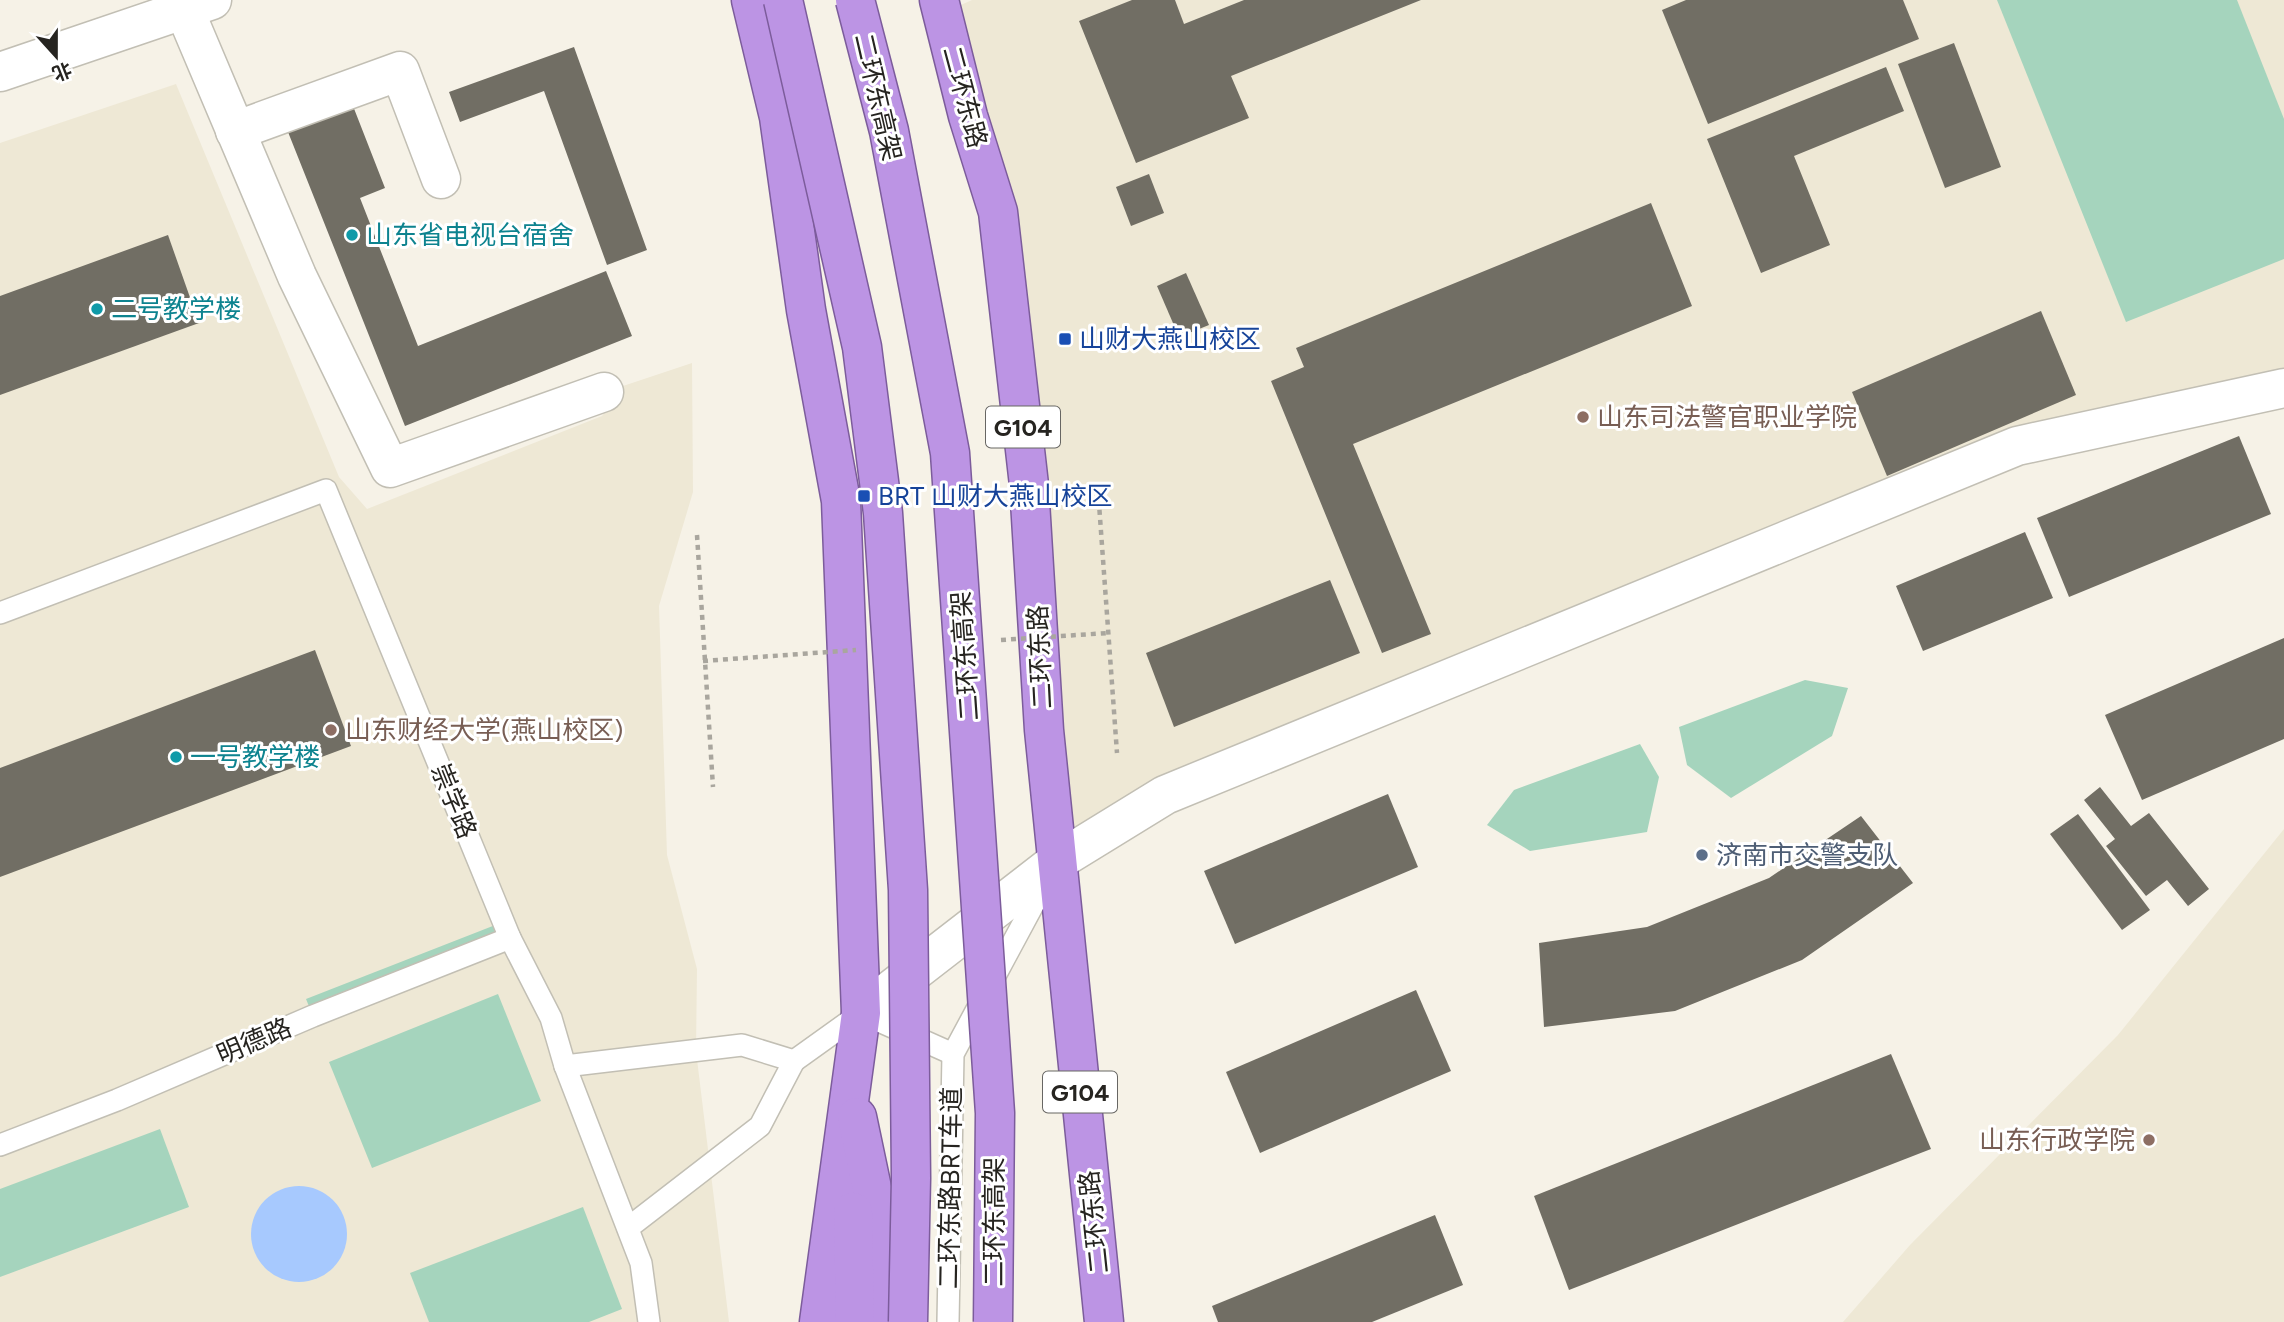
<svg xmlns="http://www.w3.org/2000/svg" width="2284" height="1322" viewBox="0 0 2284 1322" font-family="Figtree,'Noto Sans SC',sans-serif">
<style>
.built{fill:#eee8d5}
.green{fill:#a5d4bd}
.water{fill:#a7c9fe}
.building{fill:#716e64}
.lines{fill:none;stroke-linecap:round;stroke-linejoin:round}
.service-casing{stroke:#c2bfb4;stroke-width:24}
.minor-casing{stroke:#c2bfb4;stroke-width:41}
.secondary-casing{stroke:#c2bfb4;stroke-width:41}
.trunk-casing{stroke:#7c5c9b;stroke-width:41}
.path{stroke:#a9a69e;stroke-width:4.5;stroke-dasharray:5 5;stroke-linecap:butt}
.service{stroke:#fff;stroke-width:21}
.minor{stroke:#fff;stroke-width:38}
.secondary{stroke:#fff;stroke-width:38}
.trunk{stroke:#bc94e4;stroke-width:38}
.trunk-bridge-casing{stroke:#7c5c9b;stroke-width:41;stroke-linecap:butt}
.path-bridge{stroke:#a9a69e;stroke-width:4.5;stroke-dasharray:5 5;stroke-linecap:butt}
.trunk-bridge{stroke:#bc94e4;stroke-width:38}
.culture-dot{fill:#0f9aa8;stroke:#fff;stroke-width:2.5}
.transit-dot{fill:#1a4fb4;stroke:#fff;stroke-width:2.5}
.education-dot{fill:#8d6e63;stroke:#fff;stroke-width:2.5}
.service-dot{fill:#5c6f8a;stroke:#fff;stroke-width:2.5}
.labels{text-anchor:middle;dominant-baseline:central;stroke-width:6;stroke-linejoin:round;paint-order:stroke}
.shield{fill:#fff;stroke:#676663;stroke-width:2}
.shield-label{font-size:24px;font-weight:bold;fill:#262420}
.street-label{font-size:26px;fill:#262420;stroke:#fff}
.culture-label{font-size:26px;fill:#0d838f;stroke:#fff;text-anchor:start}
.transit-label{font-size:26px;fill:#164399;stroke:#fff;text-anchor:start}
.education-label{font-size:26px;fill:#785e54;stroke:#fff;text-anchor:start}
.service-label{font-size:26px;fill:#4e5e75;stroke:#fff;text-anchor:start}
</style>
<rect width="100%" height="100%" fill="#f6f2e7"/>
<g class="built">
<path d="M972 0H2284V388L2017 447 1056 862 998 212 943 13Z"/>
<path d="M176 84 339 477 367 509 602 416 623 386 692 363 693 492 659 606 667 855 697 969 696 1051 729 1322H0V143Z"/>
<path d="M2284 829V1322H1843L1910 1245 2118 1035Z"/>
</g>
<g class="green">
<path d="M1997 0H2237L2284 119V259L2126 322Z"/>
<path d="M1805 680 1848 688 1832 736 1731 798 1687 765 1679 727Z"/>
<path d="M1640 744 1659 777 1647 832 1530 851 1487 825 1514 790Z"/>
<path d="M503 922 510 938 313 1016 306 999Z"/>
<path d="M498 994 541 1101 372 1168 329 1062Z"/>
<path d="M160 1129 189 1207 0 1277V1189Z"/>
<path d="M583 1207 622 1309 589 1322H429L410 1273Z"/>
</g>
<circle class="water" cx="299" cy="1234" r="48"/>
<g class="building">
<path d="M1132 0H1175L1184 24 1244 0H1421L1231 76 1249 118 1136 163 1079 21Z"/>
<path d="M1686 0H1903L1919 39 1708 124 1662 10Z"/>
<path d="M1954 43 2001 167 1945 188 1898 64Z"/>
<path d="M574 47 647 250 607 265 544 91 460 122 449 92Z"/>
<path d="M1886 67 1904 111 1794 156 1830 245 1761 273 1707 139Z"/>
<path d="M353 106 385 188 360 198 418 346 606 271 632 336 405 426 288 132Z"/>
<path d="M1149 174 1164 213 1131 226 1116 187Z"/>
<path d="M1651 203 1692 306 1353 444 1431 634 1382 653 1271 381 1304 367 1296 348Z"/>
<path d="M168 235 199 323 0 395V296Z"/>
<path d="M1186 273 1209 325 1179 337 1157 286Z"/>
<path d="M2041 311 2076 395 1887 476 1852 392Z"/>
<path d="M2239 436 2271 514 2069 597 2037 518Z"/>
<path d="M2025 532 2053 598 1923 651 1896 586Z"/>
<path d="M1330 580 1360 653 1174 727 1146 653Z"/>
<path d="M2284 638V739L2142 800 2105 715Z"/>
<path d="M315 650 351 746 0 877V768Z"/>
<path d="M2100 787 2131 826 2149 813 2209 889 2188 906 2167 880 2146 896 2106 846 2115 839 2084 800Z"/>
<path d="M1388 794 1418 867 1235 944 1204 871Z"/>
<path d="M2078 814 2150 910 2122 930 2050 834Z"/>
<path d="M1861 816 1913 883 1802 960 1675 1011 1544 1027 1539 943 1647 927 1769 878Z"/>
<path d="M1416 990 1451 1071 1260 1153 1226 1072Z"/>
<path d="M1891 1054 1931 1149 1569 1290 1534 1196Z"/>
<path d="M1435 1215 1463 1285 1372 1322H1218L1212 1306Z"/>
</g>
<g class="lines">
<defs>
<g id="service">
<path d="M0 613 326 490 510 938 551 1018 565 1066 641 1263 649 1322"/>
<path d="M794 1061 861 1013 953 1054"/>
<path d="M565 1066 742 1045 794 1061 760 1126 628 1228"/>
<path d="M0 1145 117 1100 313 1016 510 938"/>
<path d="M948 1322 953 1054 1047 879"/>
</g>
<g id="minor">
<path d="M184 9 297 276 390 468 604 392"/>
<path d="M235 131 400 71 441 179"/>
<path d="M861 1013 1056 862 1165 795 2017 446 2284 388"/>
</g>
<path id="secondary" d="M0 72 212 0"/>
<g id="trunk">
<path d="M751 0 779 117 806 310 841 501 861 1013 819 1322"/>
<path d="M939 0 968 116 998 212 1029 485 1044 730 1104 1322"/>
<path d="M857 1117 886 1255 890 1322"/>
<path d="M853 1212 855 1322"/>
</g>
</defs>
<use href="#service" class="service-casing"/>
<use href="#minor" class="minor-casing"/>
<use href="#secondary" class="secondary-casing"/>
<use href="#trunk" class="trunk-casing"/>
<g class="path">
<path d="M1098 490 1117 753"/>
<path d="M697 535 713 787"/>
</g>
<use href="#service" class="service"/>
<use href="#minor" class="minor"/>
<use href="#secondary" class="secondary"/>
<use href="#trunk" class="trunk"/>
<defs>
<g id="trunk-bridge">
<path d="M783 0 862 347 883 513 908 890 911 1178 908 1322"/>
<path d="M855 0 889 131 950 453 995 1113 993 1322"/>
</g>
</defs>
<use href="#trunk-bridge" class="trunk-bridge-casing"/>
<g class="path-bridge">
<path d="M1001 640 1108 633"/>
<path d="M703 661 856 650"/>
</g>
<use href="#trunk-bridge" class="trunk-bridge"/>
</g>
<g class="culture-dot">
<circle cx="352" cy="235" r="7"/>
<circle cx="97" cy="309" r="7"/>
<circle cx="176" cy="757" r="7"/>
</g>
<g class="transit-dot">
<rect x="1058" y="332" width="14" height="14" rx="3.5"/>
<rect x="857" y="489" width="14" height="14" rx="3.5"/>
</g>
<g class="education-dot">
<circle cx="1583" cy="417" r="7"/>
<circle cx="331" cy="730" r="7"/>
<circle cx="2149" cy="1140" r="7"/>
</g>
<circle class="service-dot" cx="1702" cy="855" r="7"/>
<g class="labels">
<g class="shield">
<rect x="986" y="406.5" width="74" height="41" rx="5"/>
<rect x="1043" y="1071.5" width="74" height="41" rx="5"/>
</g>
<g class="shield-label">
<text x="1023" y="427">G104</text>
<text x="1080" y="1092">G104</text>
</g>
<g class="street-label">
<text transform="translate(878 97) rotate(77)">二环东高架</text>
<text transform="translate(965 97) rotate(75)">二环东路</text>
<text transform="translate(965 656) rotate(-94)">二环东高架</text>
<text transform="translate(1040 657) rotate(-93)">二环东路</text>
<text transform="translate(454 801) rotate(68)">崇学路</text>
<text transform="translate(254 1041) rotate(-23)">明德路</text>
<text transform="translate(950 1188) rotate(-89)">二环东路BRT车道</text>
<text transform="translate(994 1222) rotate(-90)">二环东高架</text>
<text transform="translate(1094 1222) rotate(-96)">二环东路</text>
</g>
<g class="culture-label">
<text x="366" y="235">山东省电视台宿舍</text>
<text x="111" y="309">二号教学楼</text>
<text x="190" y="757">一号教学楼</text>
</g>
<g class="transit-label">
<text x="1079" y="339">山财大燕山校区</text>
<text x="878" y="496">BRT 山财大燕山校区</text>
</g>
<g class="education-label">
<text x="1597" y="417">山东司法警官职业学院</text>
<text x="345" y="730">山东财经大学(燕山校区)</text>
<text x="2135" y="1140" text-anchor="end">山东行政学院</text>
</g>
<g class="service-label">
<text x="1716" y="855">济南市交警支队</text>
</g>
</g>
<g transform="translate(56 56) rotate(159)" stroke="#ffffff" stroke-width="5" paint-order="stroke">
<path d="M0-5L12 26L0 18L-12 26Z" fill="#262420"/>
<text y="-10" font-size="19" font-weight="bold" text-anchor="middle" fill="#262420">北</text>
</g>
</svg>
